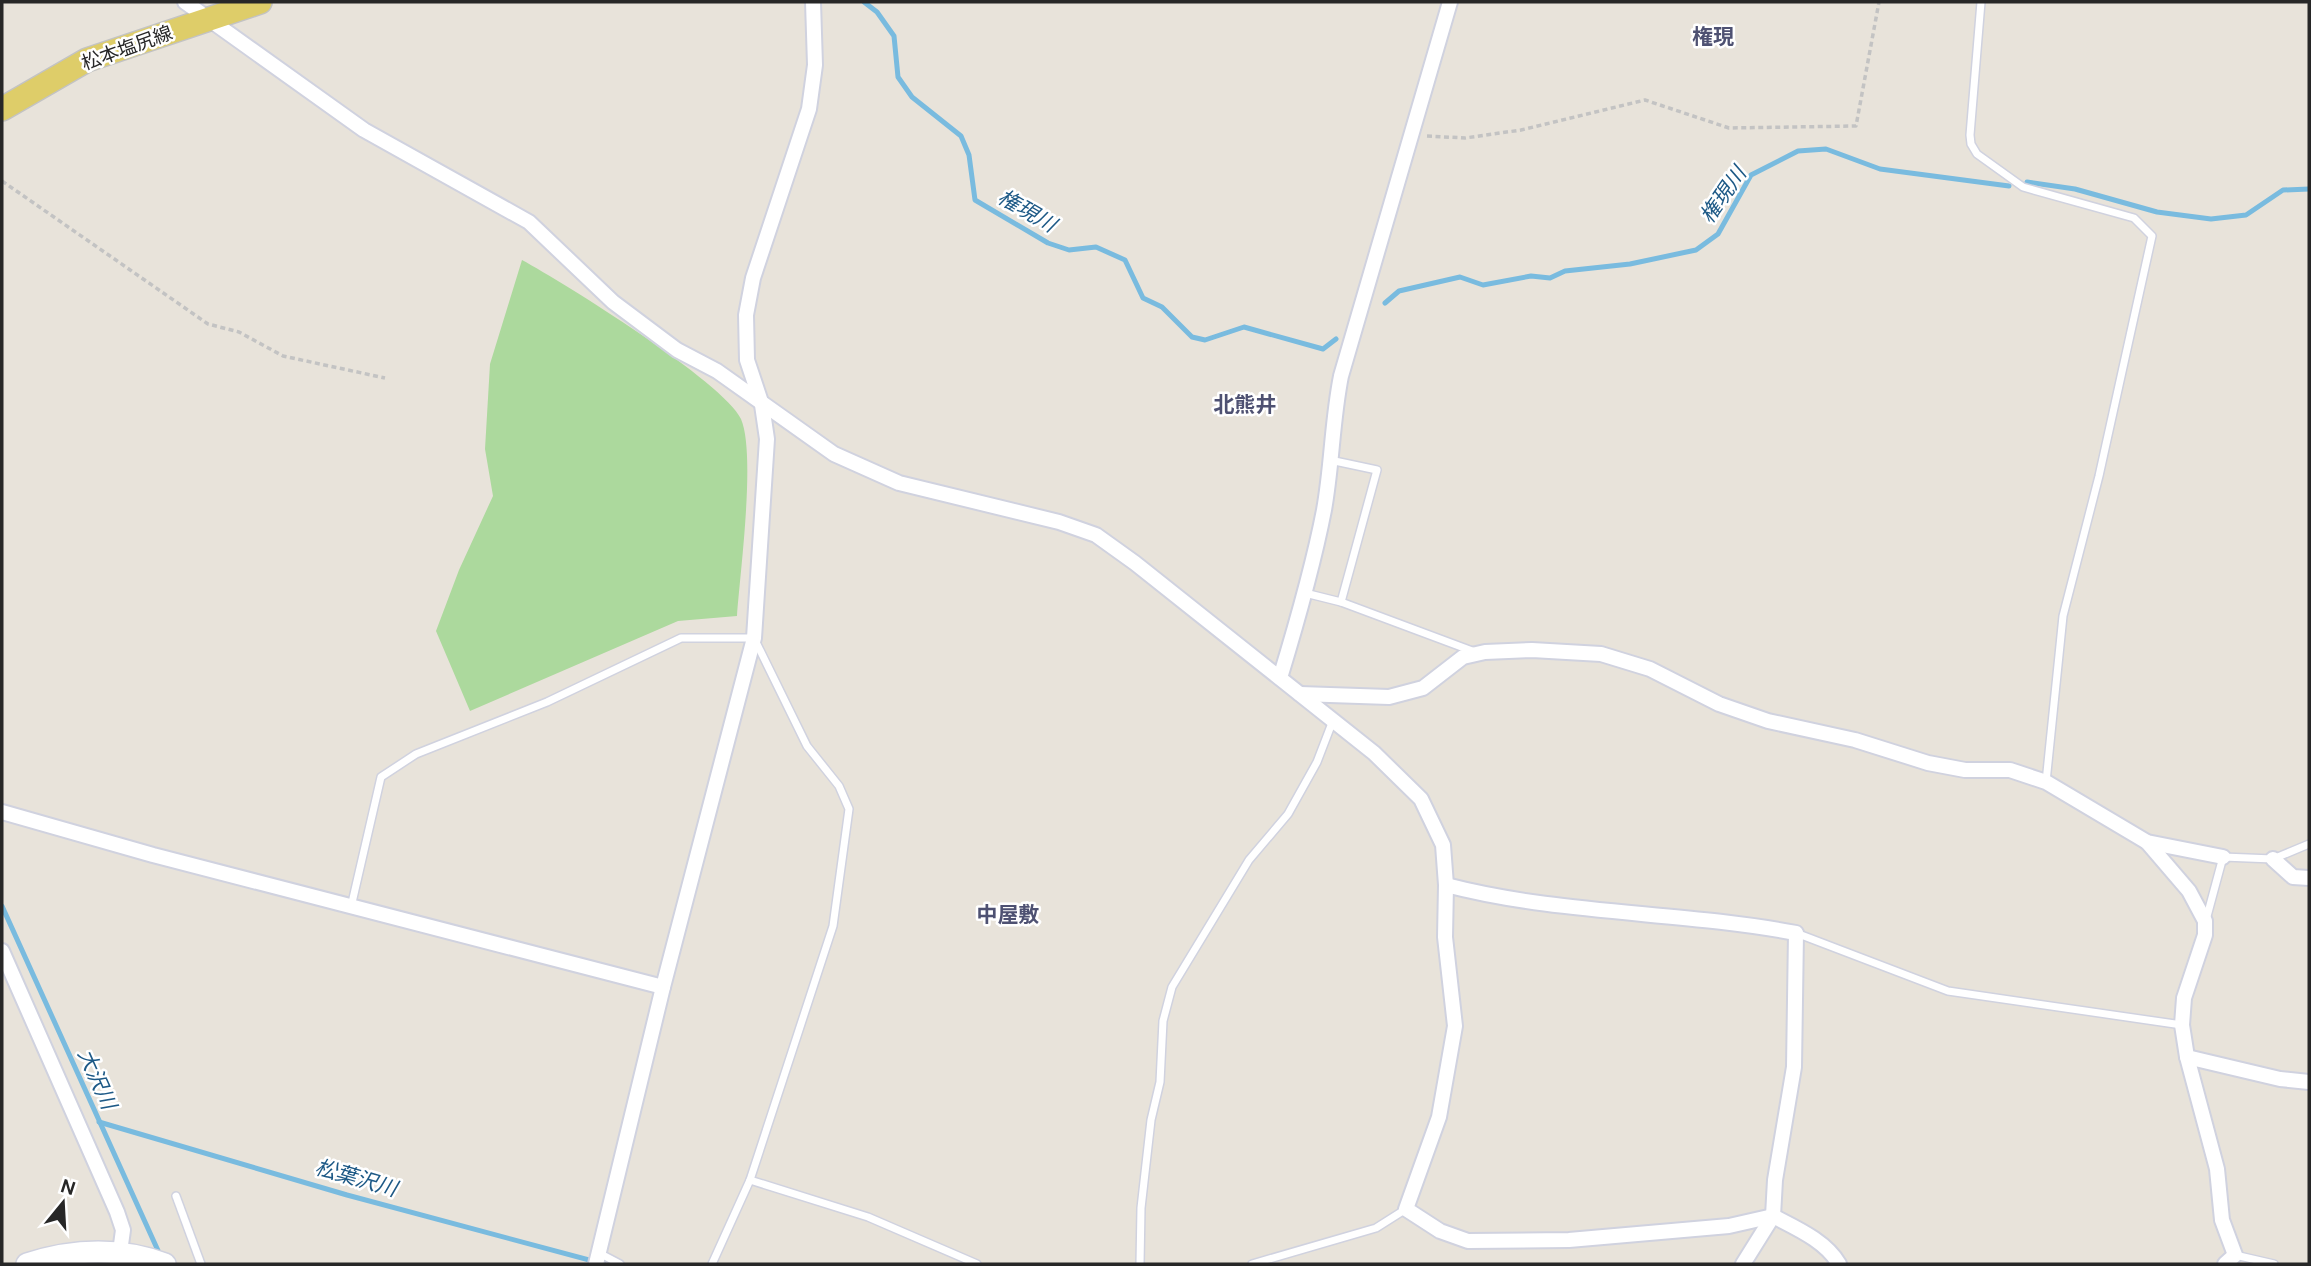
<svg xmlns="http://www.w3.org/2000/svg" width="2311" height="1266" viewBox="0 0 2311 1266" font-family="'DM Sans','Noto Sans JP',sans-serif">
<style>
.green{fill:#acd99d}
.lines{fill:none;stroke-linecap:round;stroke-linejoin:round}
.stream{stroke:#79bbdf;stroke-width:5}
.lane-casing{stroke:#d0d2df;stroke-width:10}
.street-casing{stroke:#d0d2df;stroke-width:18}
.secondary-casing{stroke:#d0d2df;stroke-width:24}
.primary-casing{stroke:#c3c3c3;stroke-width:26}
.path{stroke:#c3c3c3;stroke-width:3.5;stroke-dasharray:5 3.5;stroke-linecap:butt}
.lane{stroke:#fff;stroke-width:7}
.street{stroke:#fff;stroke-width:14}
.secondary{stroke:#fff;stroke-width:21}
.primary{stroke:#decd69;stroke-width:23}
.labels{text-anchor:middle;dominant-baseline:central;stroke-width:5;stroke-linejoin:round;paint-order:stroke}
.street-label{font-size:19px;fill:#272727;stroke:#fff}
.neighbourhood-label{font-size:21px;font-weight:bold;fill:#4e5172;stroke:#fff}
.water-label{font-size:21px;font-style:italic;fill:#1d5986;stroke:#fff}
</style>
<rect width="100%" height="100%" fill="#e8e3da"/>
<path class="green" d="M522 260C564 283 724 382 741 419 756 454 740 573 737 616L678 621 470 711 436 631 459 570 493 496 485 449 490 364Z"/>
<g class="lines">
<g class="stream">
<path d="M864 2 877 12 894 36 898 77 912 97 961 136 969 155 975 200 1048 243 1069 250 1096 247 1125 260 1143 298 1162 307 1192 337 1205 340 1244 327 1323 349 1336 339"/>
<path d="M2027 182 2075 189 2157 212 2211 219 2246 215 2283 190 2309 189"/>
<path d="M1385 303 1399 291 1460 277 1483 285 1531 276 1550 278 1565 271 1630 264 1696 250 1718 234 1751 175 1798 151 1826 149 1880 169 2009 186"/>
<path d="M2 906 160 1255"/>
<path d="M99 1122 347 1195 604 1264"/>
</g>
<defs>
<g id="lane">
<path d="M1981 2 1970 135 1971 144 1977 154 2023 187 2134 218 2152 236 2099 476 2063 616 2046 782"/>
<path d="M1305 593 1341 602 1377 470 1330 460"/>
<path d="M1341 602 1475 652"/>
<path d="M351 907 381 777 416 754 547 702 681 638H754L807 746 839 786 849 809 833 926 750 1180 712 1264"/>
<path d="M2206 920 2223 857 2273 859 2309 844"/>
<path d="M1796 933 1948 991 2182 1025"/>
<path d="M750 1180 868 1217 977 1264"/>
<path d="M176 1196 201 1264"/>
<path d="M599 1253 620 1264"/>
<path d="M2235 1255 2274 1264"/>
<path d="M1140 1264 1141 1208 1151 1120 1160 1082 1163 1021 1172 987 1249 860 1288 814 1317 762 1332 723"/>
<path d="M1252 1264 1376 1228 1406 1209"/>
</g>
<g id="street">
<path d="M185 2 364 130 529 222 613 302 677 350 717 371 834 454 899 483 1059 522 1096 535 1135 563 1374 753 1421 799 1443 845 1446 885 1445 937 1455 1026 1439 1117 1406 1209 1440 1231 1468 1241 1569 1240 1729 1226 1773 1216C1796 1228 1826 1241 1839 1264"/>
<path d="M1280 678C1297 622 1313 567 1324 510 1332 466 1332 421 1341 376L1450 2"/>
<path d="M1300 694 1389 697 1423 688 1463 657 1485 652 1532 650 1601 654 1650 669 1719 704 1768 721 1855 740 1928 763 1965 770H2010L2046 782 2147 842 2223 857"/>
<path d="M2 812 153 855 663 987"/>
<path d="M2147 842 2189 891 2205 921V935L2184 998 2182 1025 2187 1057 2217 1169 2222 1220 2235 1255 2225 1264"/>
<path d="M2273 859 2293 877 2309 878"/>
<path d="M1446 885C1561 915 1680 911 1796 933L1794 1067 1775 1180 1773 1216 1743 1264"/>
<path d="M2 951 117 1212 123 1230 120 1252"/>
<path d="M2187 1057 2280 1079 2309 1082"/>
<path d="M596 1264 663 987 754 638 767 439 762 405 747 360 746 315 753 278 809 109 815 65 813 2"/>
</g>
<path id="secondary" d="M27 1264C73 1249 119 1247 165 1264"/>
<path id="primary" d="M2 109 87 60 260 2"/>
</defs>
<use href="#lane" class="lane-casing"/>
<use href="#street" class="street-casing"/>
<use href="#secondary" class="secondary-casing"/>
<use href="#primary" class="primary-casing"/>
<g class="path">
<path d="M1427 136 1465 138 1521 130 1645 100 1729 128 1856 126 1879 2"/>
<path d="M2 181 208 324 239 332 283 356 385 378"/>
</g>
<use href="#lane" class="lane"/>
<use href="#street" class="street"/>
<use href="#secondary" class="secondary"/>
<use href="#primary" class="primary"/>
</g>
<g class="labels">
<g class="street-label">
<text transform="translate(127 48) rotate(-20)">松本塩尻線</text>
</g>
<g class="neighbourhood-label">
<text x="1713" y="37">権現</text>
<text x="1245" y="405">北熊井</text>
<text x="1008" y="915">中屋敷</text>
</g>
<g class="water-label">
<text transform="translate(1723 195) rotate(-55)">権現川</text>
<text transform="translate(1027 211) rotate(30)">権現川</text>
<text transform="translate(97 1079) rotate(66)">大沢川</text>
<text transform="translate(356 1178) rotate(16)">松葉沢川</text>
</g>
</g>
<rect width="2311" height="1266" fill="none" stroke="#272727" stroke-width="7"/>
<g transform="translate(63 1203) rotate(18)" stroke="#ffffff" stroke-width="5" paint-order="stroke">
<path d="M0-5L12 26L0 18L-12 26Z" fill="#272727"/>
<text y="-10" font-size="19" font-weight="bold" text-anchor="middle" fill="#272727">N</text>
</g>
</svg>
